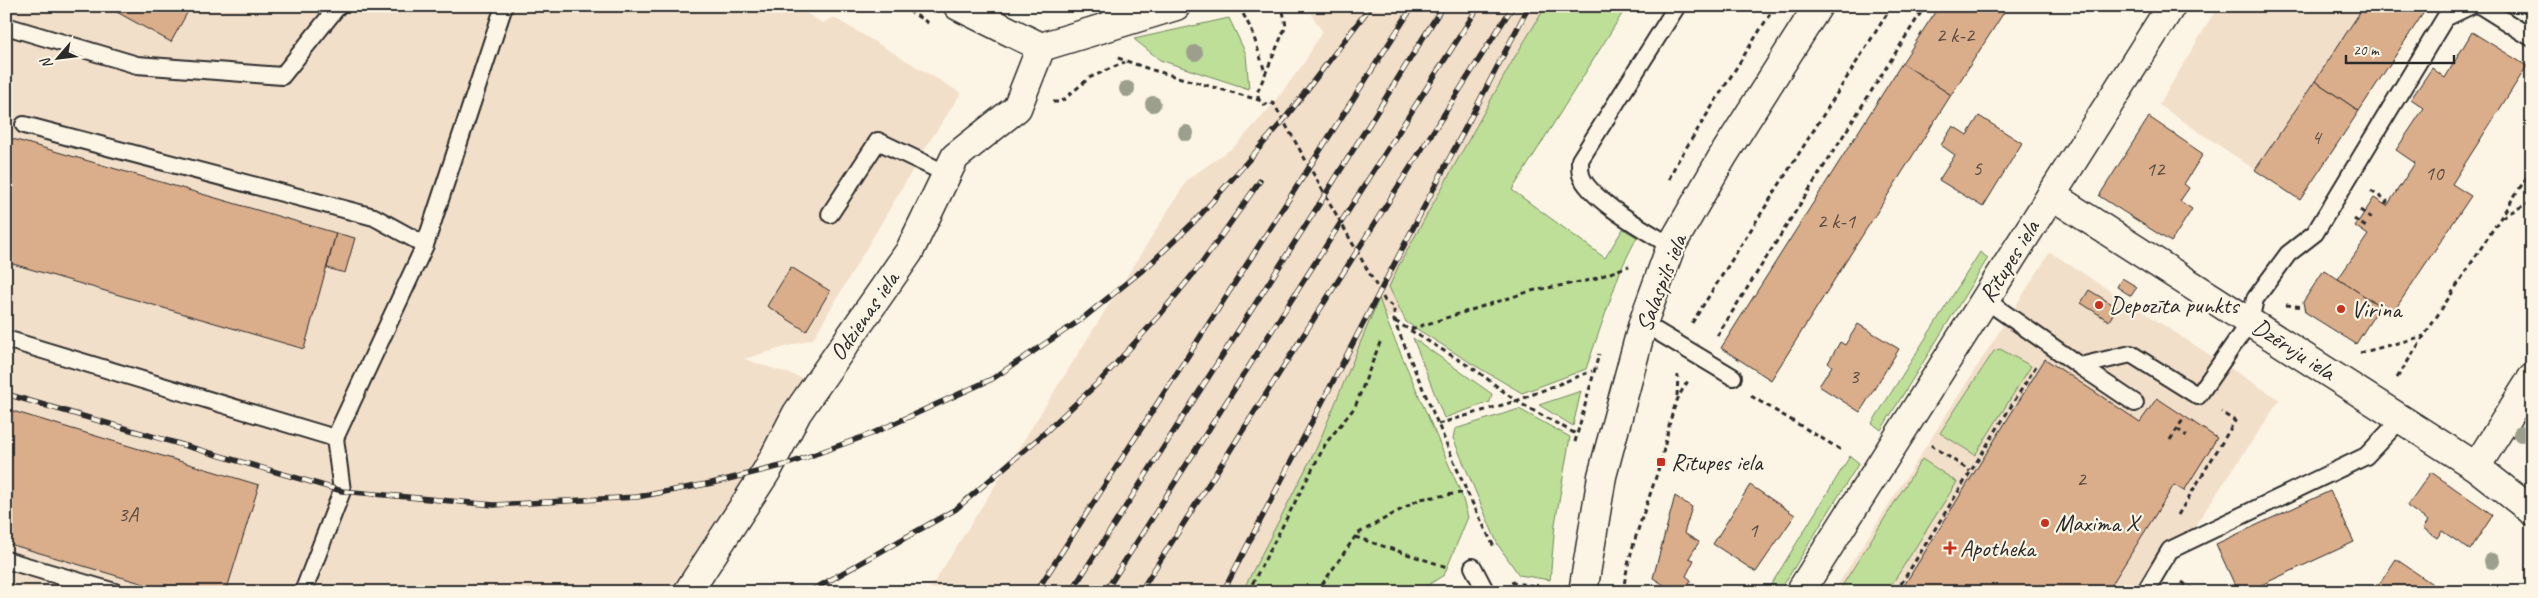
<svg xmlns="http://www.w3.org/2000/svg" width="2538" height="598" viewBox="0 0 2538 598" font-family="Caveat,sans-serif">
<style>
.built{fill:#f2dfca}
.green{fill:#bedf98;stroke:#748562}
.building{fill:#daad8b;stroke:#2b2b2b}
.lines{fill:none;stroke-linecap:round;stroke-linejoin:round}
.service-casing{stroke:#2b2b2b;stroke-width:20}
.minor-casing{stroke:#2b2b2b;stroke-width:31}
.tertiary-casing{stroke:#2b2b2b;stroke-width:31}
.path{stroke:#2b2b2b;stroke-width:3;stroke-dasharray:5 4;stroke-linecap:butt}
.service{stroke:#fcf5e5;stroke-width:16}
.minor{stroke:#fcf5e5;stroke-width:28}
.tertiary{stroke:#fcf5e5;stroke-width:28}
.rail-casing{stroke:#2b2b2b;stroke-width:5.5}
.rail{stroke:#fcf5e5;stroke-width:4;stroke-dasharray:11;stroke-linecap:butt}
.tree{fill:#9d9f8e}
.poi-dot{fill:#c8321e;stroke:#fcf5e5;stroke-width:2}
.labels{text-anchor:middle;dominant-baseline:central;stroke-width:4.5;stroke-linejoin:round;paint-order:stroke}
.number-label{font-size:21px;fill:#574c43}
.street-label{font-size:24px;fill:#2b2b2b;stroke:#fcf5e5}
.poi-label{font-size:24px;fill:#2b2b2b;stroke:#fcf5e5;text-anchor:start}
</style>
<rect width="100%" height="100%" fill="#fcf5e5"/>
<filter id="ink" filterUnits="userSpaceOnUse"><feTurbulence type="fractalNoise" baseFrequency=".02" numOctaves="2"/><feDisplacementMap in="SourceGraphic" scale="10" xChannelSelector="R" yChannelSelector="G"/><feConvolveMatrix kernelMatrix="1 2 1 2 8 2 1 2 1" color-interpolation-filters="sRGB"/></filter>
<g filter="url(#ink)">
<g class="built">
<path d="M6 6H794L823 23 833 17 961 93 928 144 813 339 744 359 809 380 674 592H6Z"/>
<path d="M1306 6H1627L1405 312 1386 319 1279 592H928L1188 179 1235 146 1269 109 1304 63 1322 31Z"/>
<path d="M2218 6H2428L2300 200 2159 105Z"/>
<path d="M2050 252 2280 400 2150 592H1833Z"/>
</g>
<g class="green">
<path d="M1546 6H1627L1512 190 1605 258 1623 229 1637 237 1621 269 1586 369 1522 393 1474 365 1406 322 1389 287 1399 265 1513 60Z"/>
<path d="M1229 18 1246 54 1249 89 1160 60 1134 39Z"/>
<path d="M1980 252 1988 258 1881 430 1872 423Z"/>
<path d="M1379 298 1388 324 1461 493 1468 517 1444 575 1417 592H1242L1317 447Z"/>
<path d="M1413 338 1492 394 1490 402 1444 418Z"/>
<path d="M2000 349 2031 366 1975 455 1940 433 1994 351Z"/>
<path d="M1581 391 1573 426 1539 405Z"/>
<path d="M1519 409 1570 437 1555 524 1550 580 1519 575 1498 545 1453 438 1455 429Z"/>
<path d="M1850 456 1859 463 1779 592 1769 588Z"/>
<path d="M1922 459 1957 482 1887 592H1842V586Z"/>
</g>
<g class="building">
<path d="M106 6H191L171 42Z"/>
<path d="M1939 6H2008L1951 95 1902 63Z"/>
<path d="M2364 6H2428L2359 111 2315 81Z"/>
<path d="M2472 32 2527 66 2452 184 2471 196 2392 314 2338 279 2368 235 2355 226 2360 219 2374 198 2387 206 2415 163 2396 150 2424 108 2411 99 2432 68 2445 78Z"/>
<path d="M1902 63 1951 95 1771 380 1721 348Z"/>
<path d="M2315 81 2359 111 2300 200 2255 170Z"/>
<path d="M1979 116 2022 143 1983 207 1939 180 1955 155 1941 145 1953 126 1967 135Z"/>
<path d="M2149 117 2203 154 2184 184 2189 188 2180 201 2192 209 2171 242 2099 196Z"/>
<path d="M6 137 336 233 304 349 6 262Z"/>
<path d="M336 233 355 238 345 273 327 268Z"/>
<path d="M791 267 830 291 806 331 767 306Z"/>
<path d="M2324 270 2380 306 2356 344 2305 312 2303 302Z"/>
<path d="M2122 278 2137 287 2131 296 2117 287Z"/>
<path d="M2089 290 2117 307 2109 321 2081 303Z"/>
<path d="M1858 324 1899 349 1860 412 1819 386 1832 366 1828 363 1840 342 1845 345Z"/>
<path d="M2045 359 2140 422 2157 398 2217 438 2184 491 2174 485 2107 592H1900Z"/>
<path d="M6 409 259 485 226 592H171L6 543Z"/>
<path d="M2431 472 2493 515 2470 550 2442 531 2437 538 2423 528 2428 521 2407 506Z"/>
<path d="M1750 485 1795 515 1756 572 1713 544Z"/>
<path d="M2330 491 2354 542 2246 592H2238L2216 544Z"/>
<path d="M1675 496 1692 507 1684 533 1699 542 1689 558 1694 560 1686 576 1691 580 1683 592H1675L1653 578Z"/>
<path d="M2396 559 2444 592H2374Z"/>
</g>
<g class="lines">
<defs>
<g id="service">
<path d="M1108 6 1120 22"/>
<path d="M2481 6 2532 38"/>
<path d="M6 26 137 65 282 76 338 6"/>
<path d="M24 125 374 217 425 245"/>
<path d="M830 214 878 141 947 174"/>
<path d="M1671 246C1650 233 1588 199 1581 175 1580 171 1580 165 1580 160L1677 6"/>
<path d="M1984 299 2080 366 2131 354 2198 396 2250 321 2255 299 2288 254 2315 233 2445 18 2470 6"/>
<path d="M1643 323 1733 377"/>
<path d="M6 339 335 438 425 245 504 6"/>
<path d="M2080 366 2135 403"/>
<path d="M6 560 115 592"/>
<path d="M1473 567 1486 592"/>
<path d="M303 592 342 491 335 438"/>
<path d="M2145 592 2170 550 2366 456 2401 419"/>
</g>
<g id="minor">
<path d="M958 6 1041 47 1176 6"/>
<path d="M2051 195 2476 467 2532 511"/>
<path d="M2476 467 2532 378"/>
<path d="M688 592 768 469 797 413 909 252 955 157 1017 108 1041 47"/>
<path d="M1800 592 2171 6"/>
</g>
<path id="tertiary" d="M1583 592 1602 476 1643 323 1671 246 1723 156 1818 6"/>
</defs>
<use href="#service" class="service-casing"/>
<use href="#minor" class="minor-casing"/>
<use href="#tertiary" class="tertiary-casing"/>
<g class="path">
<path d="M901 6 930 24"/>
<path d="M1239 6 1252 31 1265 72"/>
<path d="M1118 58 1149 69 1259 100 1265 105 1269 102 1274 104 1385 301 1394 307V321L1467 492 1495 549"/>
<path d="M1259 100 1257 93 1286 26 1282 6"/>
<path d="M1053 102H1061L1089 78 1125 62"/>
<path d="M1669 179 1676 164 1775 6"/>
<path d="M2371 191 2387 201 2385 205"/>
<path d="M2360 210 2372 218"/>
<path d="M2502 217 2532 201"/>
<path d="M2354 219 2366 227"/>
<path d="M2286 305 2304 307"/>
<path d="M1395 321 1477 371 1516 401 1576 434"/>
<path d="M1692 323 1892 6"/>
<path d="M1411 329 1531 291 1591 280 1629 266"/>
<path d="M1717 336 1925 6"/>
<path d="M2360 353 2424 336"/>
<path d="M2397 378 2532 169"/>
<path d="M1677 396 1678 375"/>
<path d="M1751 396 1843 451"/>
<path d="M1438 424 1516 401 1592 371"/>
<path d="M2177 429 2187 436"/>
<path d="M2170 440 2184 418"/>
<path d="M1575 442 1599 354"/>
<path d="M1931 445 1970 471"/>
<path d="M2178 515 2235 421 2221 412"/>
<path d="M1355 537 1447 567"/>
<path d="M1512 581 1513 583 1552 588"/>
<path d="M2182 582 2195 592"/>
<path d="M1248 592 1326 443 1355 407 1381 340"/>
<path d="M1317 592 1357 534 1420 499 1467 492"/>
<path d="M1623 592C1629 547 1647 507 1660 464 1669 433 1669 408 1688 381"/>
<path d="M1896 592 2036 366"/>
</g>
<use href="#service" class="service"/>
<use href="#minor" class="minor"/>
<use href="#tertiary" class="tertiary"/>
<defs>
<g id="rail">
<path d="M6 394 342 491 494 505 637 497 712 483 785 465 871 434 992 379 1082 319 1150 264 1196 220 1283 121 1371 6"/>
<path d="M809 592 956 509 1040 437 1100 381 1159 316 1202 263 1260 181"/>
<path d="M1036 592 1413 6"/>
<path d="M1071 592 1325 195 1443 6"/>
<path d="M1105 592 1479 6"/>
<path d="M1140 592 1513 6"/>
<path d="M1223 592 1529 6"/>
</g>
</defs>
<use href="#rail" class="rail-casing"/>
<use href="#rail" class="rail"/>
</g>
<g class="tree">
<circle cx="1195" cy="53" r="8"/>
<circle cx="1127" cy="89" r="8"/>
<circle cx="1153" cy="104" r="8"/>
<circle cx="1186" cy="133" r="8"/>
<circle cx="2521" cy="434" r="8"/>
<circle cx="2492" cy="561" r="8"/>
</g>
</g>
<g class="poi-dot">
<circle cx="2099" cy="305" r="5"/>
<circle cx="2341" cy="309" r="5"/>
<rect x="1656" y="457" width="10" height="10" rx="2.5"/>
<circle cx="2045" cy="523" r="5"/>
<path d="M1947.5 540.5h5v5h5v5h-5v5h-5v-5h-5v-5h5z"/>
</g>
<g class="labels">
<g class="number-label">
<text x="1955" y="35">2 k-2</text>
<text x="2316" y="137">4</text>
<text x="1977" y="168">5</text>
<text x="2155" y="169">12</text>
<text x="2434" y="173">10</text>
<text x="1836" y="221">2 k-1</text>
<text x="1854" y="376">3</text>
<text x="2081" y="479">2</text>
<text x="128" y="514">3A</text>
<text x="1753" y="530">1</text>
</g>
<g class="street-label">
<text transform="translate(2009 261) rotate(-58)">Rītupes iela</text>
<text transform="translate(1661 283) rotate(-69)">Salaspils iela</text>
<text transform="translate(864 316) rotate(-55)">Odzienas iela</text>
<text transform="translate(2294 349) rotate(33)">Dzērvju iela</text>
</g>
<g class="poi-label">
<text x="2109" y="305">Depozīta punkts</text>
<text x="2351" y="309">Virina</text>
<text x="1671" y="462">Rītupes iela</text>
<text x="2055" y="523">Maxima X</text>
<text x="1960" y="548">Apotheka</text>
</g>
</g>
<rect width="2538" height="598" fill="none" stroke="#fcf5e5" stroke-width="25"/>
<rect x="12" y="12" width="2513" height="573" fill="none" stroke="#2b2b2b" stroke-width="2" filter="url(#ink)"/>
<g transform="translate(58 58) rotate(242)" stroke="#fcf5e5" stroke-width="4" paint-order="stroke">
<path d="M0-4L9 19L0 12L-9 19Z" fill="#2b2b2b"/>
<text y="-8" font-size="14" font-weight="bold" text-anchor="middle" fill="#2b2b2b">N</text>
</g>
<path d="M2346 55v8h108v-8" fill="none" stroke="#2b2b2b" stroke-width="2.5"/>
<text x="2353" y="55" font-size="15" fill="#2b2b2b" stroke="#fcf5e5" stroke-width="4" paint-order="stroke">20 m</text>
</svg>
